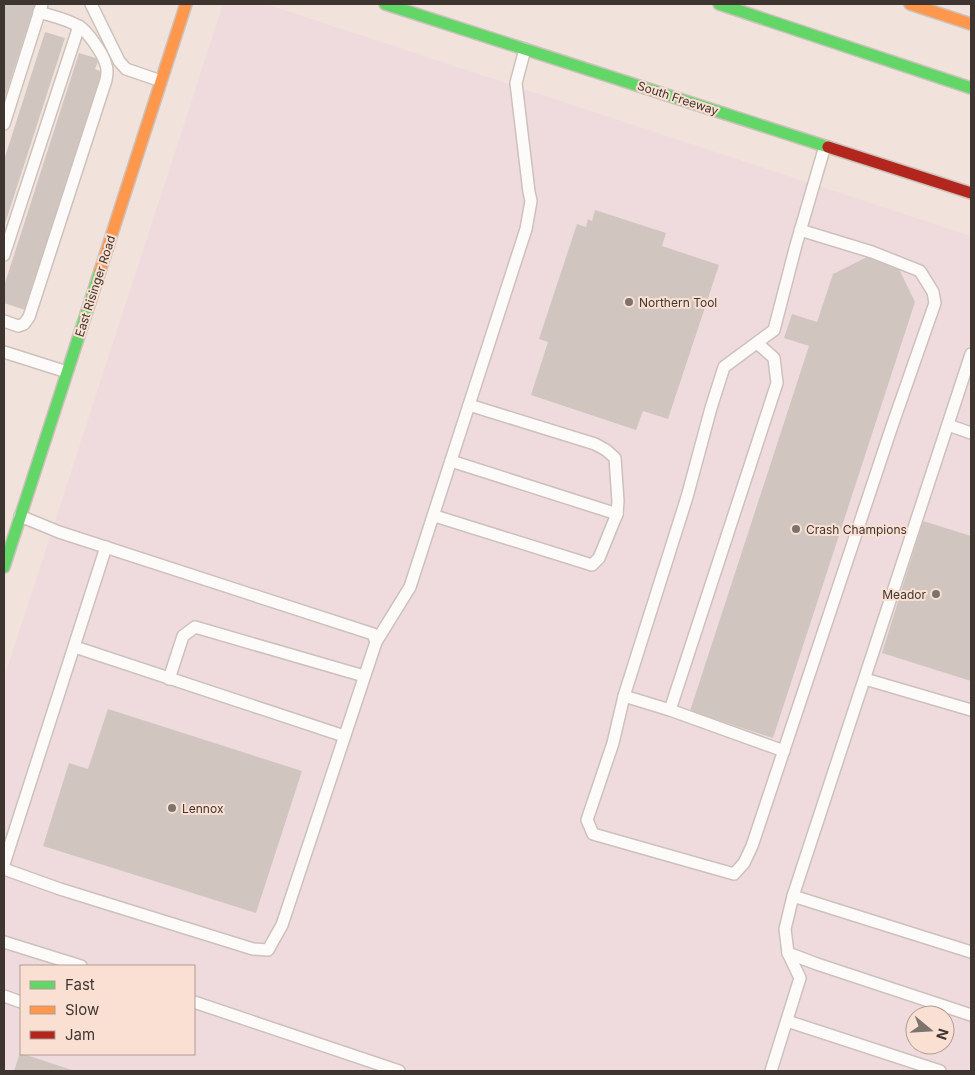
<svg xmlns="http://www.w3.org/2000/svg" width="975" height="1075" viewBox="0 0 975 1075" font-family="Inter,sans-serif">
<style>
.industrial{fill:#efdbdd;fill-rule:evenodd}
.building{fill:#d0c6bf}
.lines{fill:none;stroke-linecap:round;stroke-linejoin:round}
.lane-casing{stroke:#ccc1bb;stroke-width:14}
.fast-casing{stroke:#ccc1bb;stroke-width:14}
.slow-casing{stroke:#ccc1bb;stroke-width:14}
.jam-casing{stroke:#ccc1bb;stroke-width:14}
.lane{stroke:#fdfbfa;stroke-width:11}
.fast{stroke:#63d668;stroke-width:11}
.slow{stroke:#ff974d;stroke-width:11}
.jam{stroke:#b3261e;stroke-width:11}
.poi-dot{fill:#7d726c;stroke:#fae0d3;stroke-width:2}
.labels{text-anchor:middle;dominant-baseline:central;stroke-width:4;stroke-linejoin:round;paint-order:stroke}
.street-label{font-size:12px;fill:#3f3530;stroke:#fae0d3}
.poi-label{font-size:12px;fill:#3f3530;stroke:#fae0d3;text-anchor:start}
</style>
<rect width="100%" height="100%" fill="#f1e3dc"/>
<path class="industrial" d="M223 4H266L971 236V1071H4V678ZM21 966H194V1054H21ZM915 1015H945V1045H915Z"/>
<g class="building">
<path d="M4 4H35L4 100Z"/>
<path d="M45 32 65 38 4 227V160Z"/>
<path d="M79 53 99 59 95 69 103 72 25 310 4 303V286Z"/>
<path d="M595 210 666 233 662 246 719 265 668 419 643 411 636 430 531 395 548 342 539 339 577 224 586 227 588 219 592 221Z"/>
<path d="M869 256 897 265 915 302 773 738 690 711 809 346 784 338 792 314 817 322 833 274Z"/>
<path d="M923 521 971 536V681L882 653Z"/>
<path d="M108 709 302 771 256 913 43 846 69 763 88 769Z"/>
<path d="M20 1053 75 1071H14Z"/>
</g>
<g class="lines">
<defs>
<g id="lane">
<path d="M91 4 119 61 126 69 161 81"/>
<path d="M4 124 42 4"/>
<path d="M800 230 872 252 920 271 933 292 935 303 891 429 752 846 744 863 734 874 593 834 587 820 613 743 624 696 687 497 711 408 724 367 774 330 796 245 825 146"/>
<path d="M4 255 79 26"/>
<path d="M4 321 18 326 24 324 29 317 106 80C107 75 108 70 106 65 104 55 88 32 80 27 68 19 52 16 39 12"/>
<path d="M4 352 67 372"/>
<path d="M948 425 971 433"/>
<path d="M451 461 617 514"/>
<path d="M435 516 592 565 599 558 617 514 618 501 615 458 606 450 595 444 469 405"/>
<path d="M376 642 410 587 526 229 531 201 529 192 516 83 525 49"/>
<path d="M75 647 344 736"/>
<path d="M169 679 183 636 195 627 364 676"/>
<path d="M865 679 971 710"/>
<path d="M624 696 670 710 784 751"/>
<path d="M670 710 777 383 774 358 757 343"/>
<path d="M4 864 106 547"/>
<path d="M4 869 60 889 253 949 268 950 282 925 376 642 373 634 59 532 20 516"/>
<path d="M793 896 971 354"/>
<path d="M4 942 81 966"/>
<path d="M788 953 817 964 971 1015"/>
<path d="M4 996 21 1002"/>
<path d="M194 1002 399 1071"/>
<path d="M787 1021 940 1071"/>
<path d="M771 1071 800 978 788 953 785 929 793 896 971 952"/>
</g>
<g id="fast">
<path d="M385 4 828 147"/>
<path d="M719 4 971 88"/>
<path d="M4 567 100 271"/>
</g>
<g id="slow">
<path d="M910 4 971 24"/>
<path d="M100 271 186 4"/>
</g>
<path id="jam" d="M828 147 971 193"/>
</defs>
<use href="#lane" class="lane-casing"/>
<use href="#fast" class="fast-casing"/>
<use href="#slow" class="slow-casing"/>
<use href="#jam" class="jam-casing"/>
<use href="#lane" class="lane"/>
<use href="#fast" class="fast"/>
<use href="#slow" class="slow"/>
<use href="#jam" class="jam"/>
</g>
<g class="poi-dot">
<circle cx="629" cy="302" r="5"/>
<circle cx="796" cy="529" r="5"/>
<circle cx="936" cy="594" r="5"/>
<circle cx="172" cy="808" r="5"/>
</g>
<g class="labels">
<g class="street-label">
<text transform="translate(678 98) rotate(18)">South Freeway</text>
<text transform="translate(95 286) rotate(-72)">East Risinger Road</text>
</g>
<g class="poi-label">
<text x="639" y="302">Northern Tool</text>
<text x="806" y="529">Crash Champions</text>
<text x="926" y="594" text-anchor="end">Meador</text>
<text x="182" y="808">Lennox</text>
</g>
</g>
<rect width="975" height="1075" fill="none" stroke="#3f3530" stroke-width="10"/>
<rect x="20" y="965" width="175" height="90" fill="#fae0d3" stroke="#af9c92"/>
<rect x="30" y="981" width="25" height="8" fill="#63d668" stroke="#af9c92"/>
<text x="65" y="990" font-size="15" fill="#3f3530">Fast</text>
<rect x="30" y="1006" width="25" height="8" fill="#ff974d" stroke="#af9c92"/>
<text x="65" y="1015" font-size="15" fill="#3f3530">Slow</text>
<rect x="30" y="1031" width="25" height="8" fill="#b3261e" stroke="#af9c92"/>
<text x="65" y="1040" font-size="15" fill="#3f3530">Jam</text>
<g transform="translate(930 1030) rotate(108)"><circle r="24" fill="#fae0d3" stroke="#af9c92"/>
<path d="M0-4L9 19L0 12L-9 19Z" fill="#7d726c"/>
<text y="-8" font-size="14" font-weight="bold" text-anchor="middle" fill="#3f3530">N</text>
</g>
</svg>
